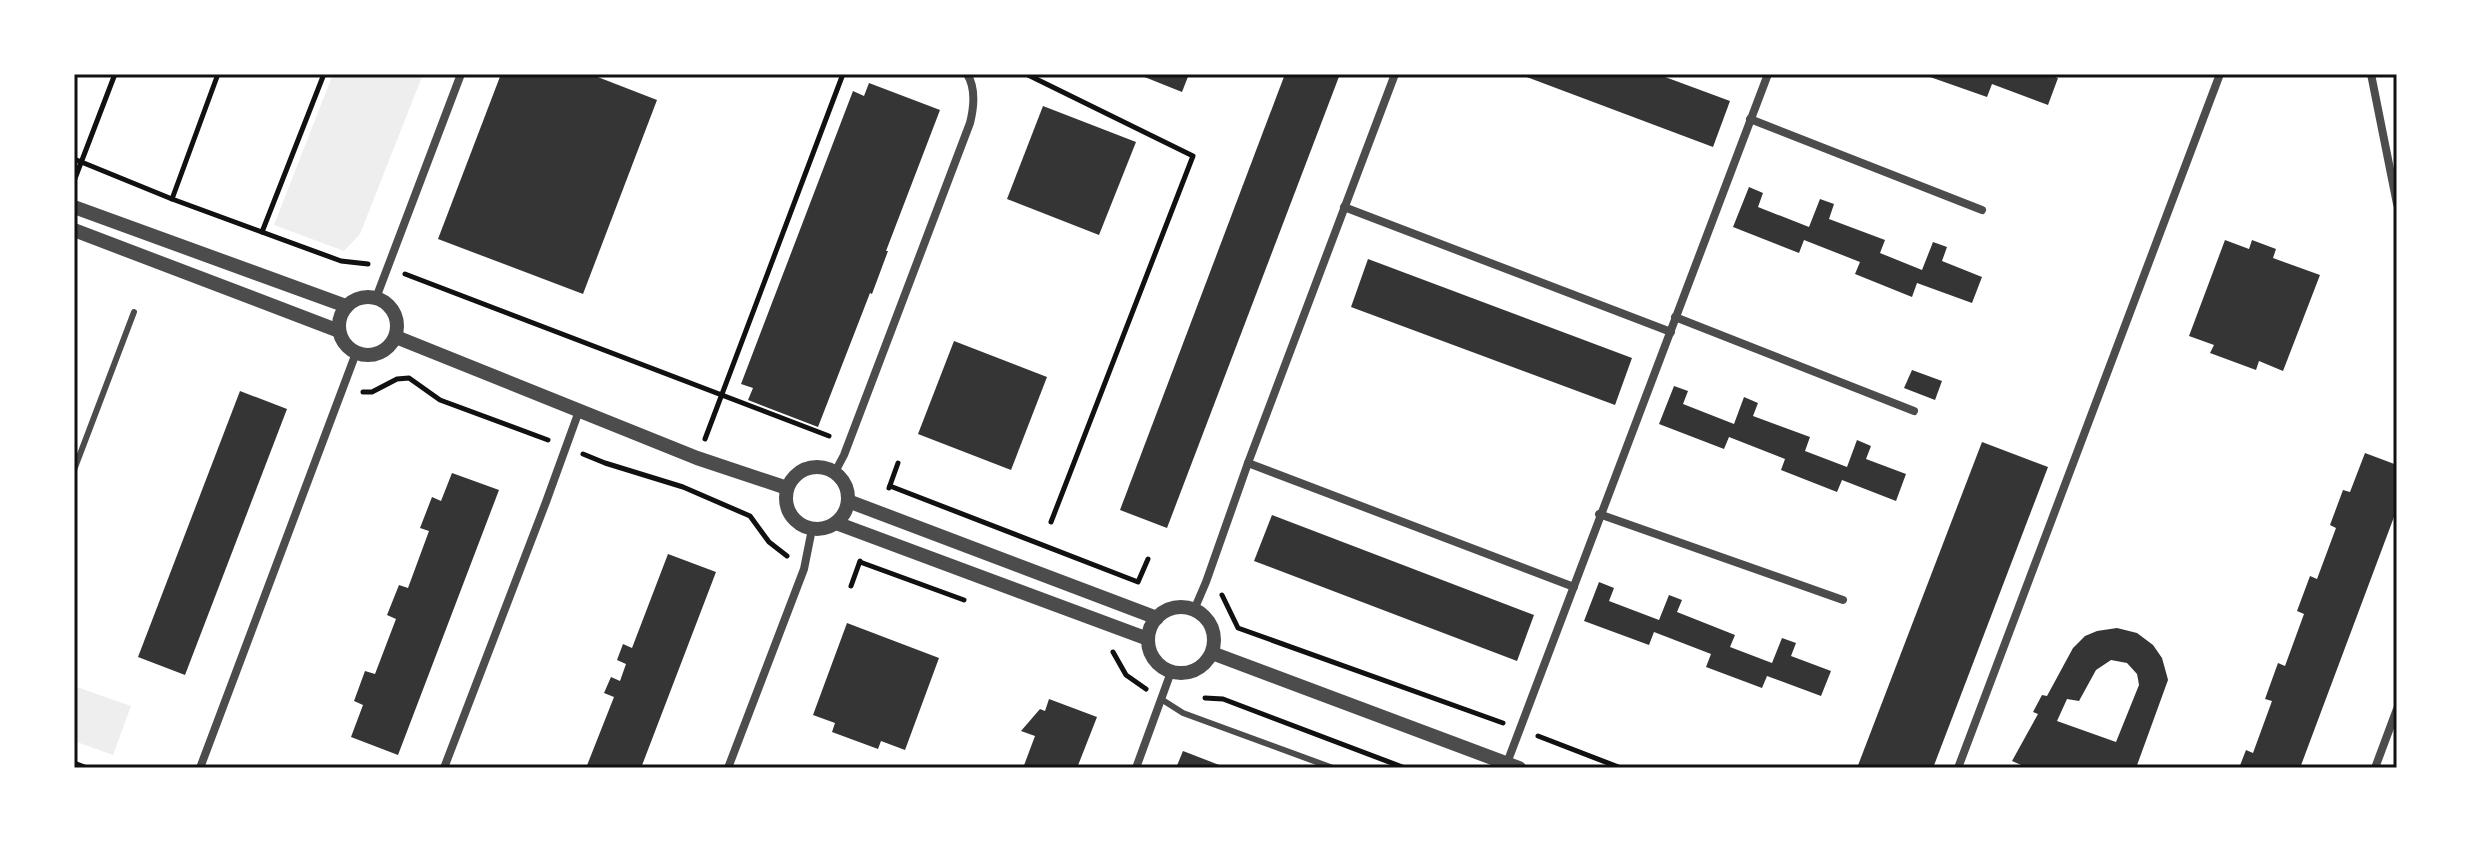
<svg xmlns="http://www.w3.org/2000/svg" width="2471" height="842" viewBox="0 0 2471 842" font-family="Inter,sans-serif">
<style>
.green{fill:#eee}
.building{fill:#353535;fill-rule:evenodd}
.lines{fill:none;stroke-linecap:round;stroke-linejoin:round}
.path{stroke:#111;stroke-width:5}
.service{stroke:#4c4c4c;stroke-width:6}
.minor{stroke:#4c4c4c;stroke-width:8}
.tertiary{stroke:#4c4c4c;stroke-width:14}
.neatline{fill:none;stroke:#111;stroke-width:3}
</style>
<rect width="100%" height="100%" fill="#fff"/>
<g class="green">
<path d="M333 74H423L360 234 344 251 274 225Z"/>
<path d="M74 686 131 706 113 755 74 741Z"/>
</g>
<g class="building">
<path d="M501 74H590L657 100 583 294 438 239Z"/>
<path d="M1137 74H1189L1182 92Z"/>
<path d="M1285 74H1340L1167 528 1120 510Z"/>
<path d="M1519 74H1657L1730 101 1713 147Z"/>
<path d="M1931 74H2047L2058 78 2048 105 1992 84 1987 97 1930 77Z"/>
<path d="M869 83 940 110 886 251H888L872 294 870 293 818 427 748 400 753 388 741 384 853 91 864 96Z"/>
<path d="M1043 106 1136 142 1099 235 1007 199Z"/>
<path d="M1749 187 1763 193 1758 207 1809 227 1820 199 1834 204 1829 219 1885 240 1880 253 1922 270 1933 242 1947 247 1942 261 1982 277 1972 303 1917 283 1912 297 1855 274 1860 262 1804 240 1799 253 1733 227Z"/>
<path d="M2225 240 2249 249 2252 240 2276 249 2273 258 2320 275 2283 371 2259 361 2256 370 2210 353 2214 345 2189 336Z"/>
<path d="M1368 259 1632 358 1615 405 1351 307Z"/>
<path d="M954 341 1047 377 1011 470 918 434Z"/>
<path d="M1912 370 1942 381 1935 400 1904 388Z"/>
<path d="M1674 386 1688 391 1683 404 1734 424 1744 397 1758 403 1753 416 1810 437 1805 451 1847 467 1857 440 1871 446 1866 459 1906 474 1896 501 1842 480 1837 492 1781 470 1785 459 1729 437 1724 449 1659 424Z"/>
<path d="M240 391 287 409 185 675 138 657Z"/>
<path d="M1982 442 2048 467 1933 768H1857Z"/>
<path d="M2365 453 2397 465V509L2300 768H2239L2246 750 2253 753 2272 701 2265 699 2278 663 2285 666 2304 614 2297 611 2310 576 2317 579 2336 528 2330 525 2343 490 2350 492Z"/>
<path d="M452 473 499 490 398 755 351 737 363 705 354 701 365 671 375 674 396 619 387 615 399 585 408 588 429 531 420 528 432 497 441 501Z"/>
<path d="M1272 515 1534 615 1517 661 1254 561Z"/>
<path d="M668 554 716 572 641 768H586L614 697 604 693 611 677 620 681 626 664 617 660 623 644 632 648Z"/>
<path d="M1599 582 1614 588 1609 601 1659 620 1669 595 1682 600 1677 612 1735 635 1730 647 1772 663 1782 638 1796 643 1791 656 1831 671 1821 696 1767 676 1762 688 1706 667 1711 654 1654 632 1649 645 1584 621Z"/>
<path d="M847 623 939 658 905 750 881 741 878 749 832 732 835 723 813 715Z"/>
<path d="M2117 628 2137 633 2153 645 2162 658 2167 676 2168 680 2136 768H2028L2012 761 2038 714 2033 712 2042 695 2047 696 2073 648 2085 636 2097 631ZM2111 660 2127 663 2137 674 2138 679 2139 685 2116 742 2057 721 2067 699 2079 701 2096 670Z"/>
<path d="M1049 699 1097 717 1077 768H1023L1035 736 1021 731 1040 709 1045 711Z"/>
<path d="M1183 751 1227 768H1176Z"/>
</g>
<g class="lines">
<g class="path">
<path d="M1026 74 1193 156 1051 522"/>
<path d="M74 159 172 199 341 261 368 264"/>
<path d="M74 181 115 74"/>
<path d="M172 199 218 74"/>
<path d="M262 232 324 74"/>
<path d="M405 274 829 436"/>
<path d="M363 392H372L397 379 409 378 440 400 548 440"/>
<path d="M705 439 843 74"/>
<path d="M583 454 605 463 683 487 750 516 769 542 787 556"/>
<path d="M890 486 1138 582 1148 559"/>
<path d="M889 488 898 463"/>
<path d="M860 562 964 600"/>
<path d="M851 586 860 561"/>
<path d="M1222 595 1238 628 1503 723"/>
<path d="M1113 652 1126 675 1146 689"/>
<path d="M1205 698 1223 699 1405 768"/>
<path d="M1538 736 1621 768"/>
<path d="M74 763 87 768"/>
</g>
<g class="service">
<path d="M74 470 134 312"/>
<path d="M1161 699 1183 713 1333 768"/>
</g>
<g class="minor">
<path d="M2371 74 2397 204"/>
<path d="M1750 119 1982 210"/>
<path d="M1344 207 1671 332"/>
<path d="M376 298 461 74"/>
<path d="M1675 317 1914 411"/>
<path d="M1248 463 1574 587"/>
<path d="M835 472 844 455 970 123C974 107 976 88 967 74"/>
<path d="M1599 514 1843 600"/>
<path d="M1194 610 1206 582 1248 463 1395 74"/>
<path d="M1507 763 1768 74"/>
<path d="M200 768 356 353"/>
<path d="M444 768 546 502 579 411"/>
<path d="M728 768 804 569 812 529"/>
<path d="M1136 768 1171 672"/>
<path d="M1958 768 2220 74"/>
<path d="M2375 768 2397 709"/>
</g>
<g class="tertiary">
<path d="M74 207 346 306"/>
<path d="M74 230 339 331"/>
<circle cx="368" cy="326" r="29"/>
<path d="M396 337 697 458 787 488"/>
<circle cx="817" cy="498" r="31"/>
<path d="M848 501 1157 618"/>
<path d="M836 523 1148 639"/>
<circle cx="1181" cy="640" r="33"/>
<path d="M1212 653 1519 768"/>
</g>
</g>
<rect width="2471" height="842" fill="none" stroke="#ffffff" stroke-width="152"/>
<rect x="76" y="76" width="2319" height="690" class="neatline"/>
</svg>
